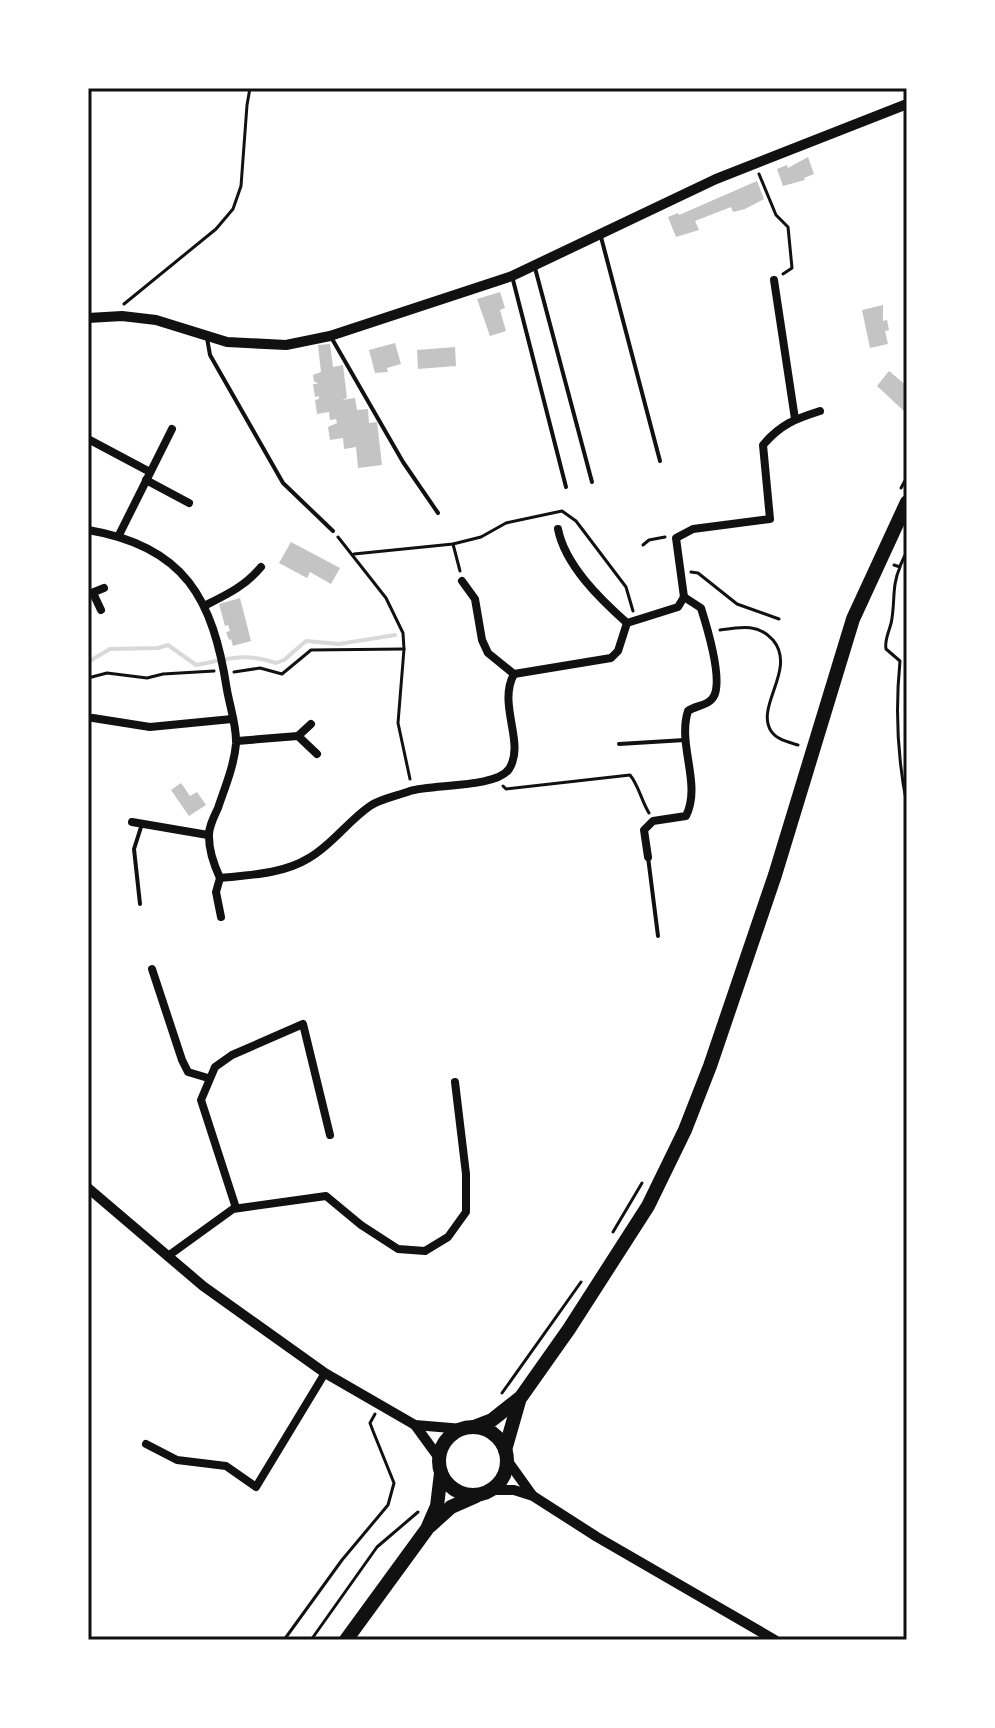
<svg xmlns="http://www.w3.org/2000/svg" width="995" height="1728" viewBox="0 0 995 1728" font-family="Barlow,sans-serif">
<style>
.lines{fill:none;stroke-linecap:round;stroke-linejoin:round}
.stream{stroke:#d9d9d9;stroke-width:4}
.building{fill:#c4c4c4}
.path{stroke:#111;stroke-width:3}
.service{stroke:#111;stroke-width:4}
.minor{stroke:#111;stroke-width:8}
.tertiary{stroke:#111;stroke-width:10}
.trunk{stroke:#111;stroke-width:14}
.neatline{fill:none;stroke:#111;stroke-width:3}
</style>
<rect width="100%" height="100%" fill="#fff"/>
<g class="lines">
<path class="stream" d="M88 662 110 649 158 648 168 645 196 665C228 659 244 652 276 663L284 660 306 641 339 644 395 635"/>
</g>
<g class="building">
<path d="M808 157 814 174 804 178 805 180 783 186 777 169 787 165 788 168Z"/>
<path d="M757 181 764 199 745 209 733 212 731 207 695 221 699 230 676 237 668 217 678 213 679 215Z"/>
<path d="M500 292 505 308 500 310 506 331 490 336 477 299Z"/>
<path d="M883 305V321L887 320 889 330 885 331 888 344 870 348 862 310Z"/>
<path d="M395 343 401 364 387 368 388 372 375 373 369 350Z"/>
<path d="M330 344 333 367 343 365 347 398 342 400 355 398 357 410 368 409 369 423 377 422 382 465 358 468 356 447 344 449 343 438 330 440 328 427 337 423 336 419 330 420 329 412 317 414 315 400 319 399V396L315 397 313 384H318L314 381 313 375 321 372 318 345Z"/>
<path d="M455 347 456 366 418 369 417 350Z"/>
<path d="M889 371 907 386 905 412 877 386Z"/>
<path d="M291 542 340 568 331 584 310 572 307 578 279 563Z"/>
<path d="M240 598 251 641 233 646 231 639 229 640 226 632 230 631 228 625 225 626 219 604Z"/>
<path d="M181 783 190 796 197 792 206 805 189 816 171 790Z"/>
</g>
<g class="lines">
<g class="path">
<path d="M759 174 776 215 788 227 792 268 783 274"/>
<path d="M124 304 216 229 233 209 241 186 247 105 250 88"/>
<path d="M901 488 907 477"/>
<path d="M338 537 386 598 403 633 404 649 398 723 410 779"/>
<path d="M453 544 460 571"/>
<path d="M643 545 649 540 665 537"/>
<path d="M354 554 453 544 481 537 506 523 562 511 576 521 626 587 633 611"/>
<path d="M894 565 900 567C892 585 895 599 892 618 891 629 884 638 886 649L900 661C895 711 897 756 907 805"/>
<path d="M900 566 907 551"/>
<path d="M691 572 698 573 737 604 779 619"/>
<path d="M720 630C740 627 758 623 773 640 797 669 755 706 771 731 777 740 789 742 798 745"/>
<path d="M234 672 260 668 282 674 311 650 404 649"/>
<path d="M88 678 107 673 147 678 163 674 214 671"/>
<path d="M503 786 506 789 630 775C639 786 641 800 649 813"/>
<path d="M613 1232 642 1183"/>
<path d="M502 1393 581 1282"/>
<path d="M284 1640 342 1560 388 1505 394 1483 373 1431 370 1423 375 1414"/>
<path d="M311 1640 377 1547 418 1512"/>
</g>
<g class="service">
<path d="M601 237 660 461"/>
<path d="M535 268 592 482"/>
<path d="M512 276 566 487"/>
<path d="M331 337 403 462 438 513"/>
<path d="M207 338 210 355 283 483 333 531"/>
<path d="M619 744 685 740"/>
<path d="M648 857 658 936"/>
<path d="M140 904 134 849 142 824"/>
</g>
<g class="minor">
<path d="M774 280 795 419"/>
<path d="M88 439 150 472"/>
<path d="M146 480 189 503"/>
<path d="M558 529C565 565 600 599 627 623"/>
<path d="M88 530C185 546 213 599 227 690 230 707 237 727 236 744 234 766 225 787 218 808 214 817 208 828 209 837 209 852 214 865 220 878L216 892 221 917"/>
<path d="M119 535 172 429"/>
<path d="M462 581 475 599 482 640 488 653 514 674"/>
<path d="M93 593 101 610"/>
<path d="M89 594 104 588"/>
<path d="M206 605C228 594 245 586 261 567"/>
<path d="M93 718 150 727 232 719"/>
<path d="M311 724 298 736 317 754"/>
<path d="M237 741 298 736"/>
<path d="M132 822 208 835"/>
<path d="M648 857 644 830 653 821 686 816C702 784 677 745 688 711 696 705 709 706 714 696 723 678 707 627 701 608L684 597"/>
<path d="M220 878C250 875 283 874 309 858 332 845 348 821 370 806 380 799 397 796 410 791 432 784 497 788 509 769 526 743 497 705 514 674L611 658 618 651 627 623 678 607 684 597 676 538 693 529 770 519 763 445C781 424 795 419 820 411"/>
<path d="M152 969 182 1060 188 1072 208 1078"/>
<path d="M236 1208 201 1100 215 1067 232 1055 303 1024 330 1135"/>
<path d="M168 1256 233 1209 326 1196 361 1225 398 1249 425 1251 448 1237 466 1212V1174L455 1082"/>
<path d="M146 1444 177 1460 226 1466 256 1487 325 1373"/>
</g>
<g class="tertiary">
<path d="M88 318 122 316 156 320 227 342 286 345 330 336 512 276 716 179 907 104"/>
<path d="M88 1188 203 1286 325 1373 415 1425 463 1429"/>
<path d="M415 1425 439 1458"/>
<path d="M507 1460 532 1495"/>
<path d="M490 1490H514L533 1496 597 1537 775 1640"/>
</g>
<g class="trunk">
<path d="M474 1427 492 1420 521 1397 569 1329 648 1206 685 1130 710 1066 775 875 853 619 907 502"/>
<circle cx="473" cy="1461" r="34"/>
<path d="M505 1450 519 1401"/>
<path d="M430 1526 451 1507 476 1496"/>
<path d="M346 1640 427 1529 437 1506 441 1473"/>
</g>
</g>
<rect width="995" height="1728" fill="none" stroke="#ffffff" stroke-width="180"/>
<rect x="90" y="90" width="815" height="1548" class="neatline"/>
</svg>
